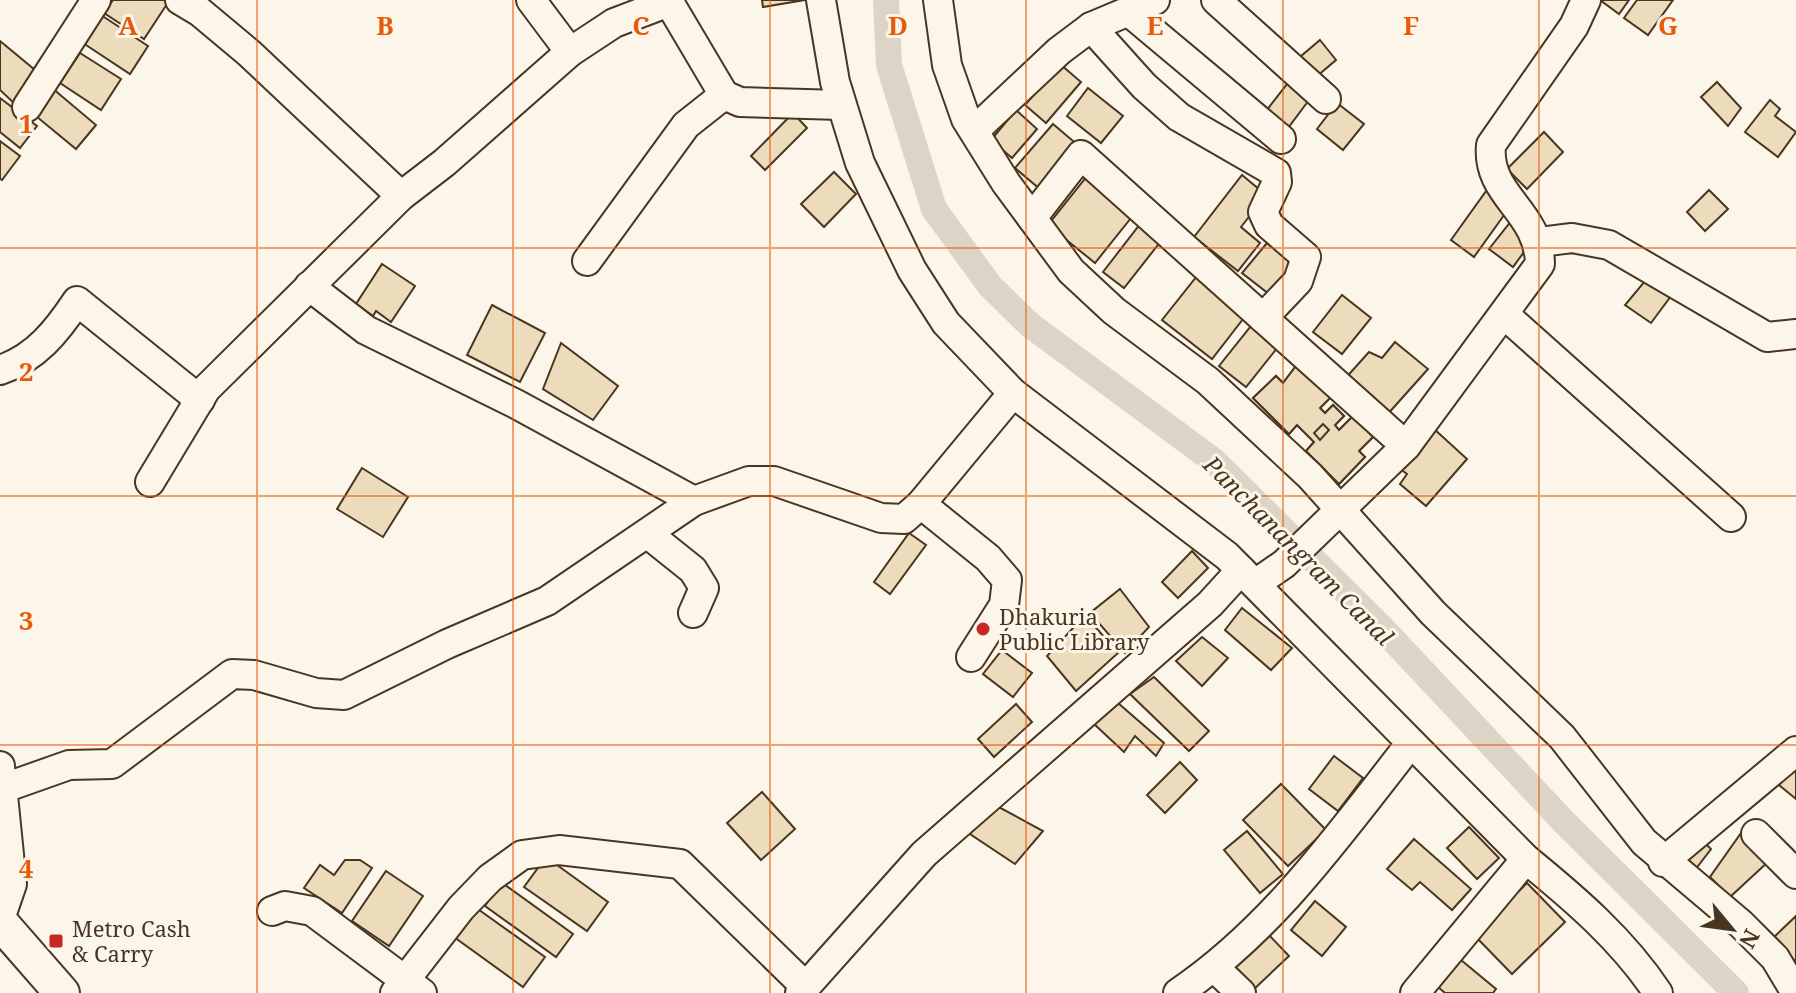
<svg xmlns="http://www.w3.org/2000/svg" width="1796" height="993" viewBox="0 0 1796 993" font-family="'Noto Serif',serif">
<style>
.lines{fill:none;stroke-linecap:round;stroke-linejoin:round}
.canal{stroke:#dcd4c6;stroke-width:26}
.building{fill:#ecdcbc;stroke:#4a3520;stroke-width:2;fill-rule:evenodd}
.minor-casing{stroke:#4a3520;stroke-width:32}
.major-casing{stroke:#4a3520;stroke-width:38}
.minor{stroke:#fbf6e9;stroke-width:28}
.major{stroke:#fbf6e9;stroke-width:34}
.grid{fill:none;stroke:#e8590c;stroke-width:2;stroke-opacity:0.55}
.poi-dot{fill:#c62828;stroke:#fbf6e9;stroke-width:3}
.labels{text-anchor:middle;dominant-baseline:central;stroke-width:6;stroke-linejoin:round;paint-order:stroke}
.poi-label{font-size:22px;fill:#4a3520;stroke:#fbf6e9;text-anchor:start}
.water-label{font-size:24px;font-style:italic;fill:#4a3520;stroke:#fbf6e9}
.grid-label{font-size:26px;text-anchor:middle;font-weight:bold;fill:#e8590c;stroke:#fbf6e9;stroke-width:6;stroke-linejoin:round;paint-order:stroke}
</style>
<rect width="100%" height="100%" fill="#fbf6e9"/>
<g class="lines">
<path class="canal" d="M886 0 889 65 934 209 990 286 1030 325 1214 461 1382 628 1564 822 1736 993"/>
</g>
<g class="building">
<path d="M113 0H167L169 1 144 39 104 13Z"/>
<path d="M762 0H805L763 7Z"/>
<path d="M1600 0H1629L1619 14Z"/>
<path d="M1637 0H1673L1648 35 1624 18Z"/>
<path d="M101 15 148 46 130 74 83 43Z"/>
<path d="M1320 40 1336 60 1316 77 1300 57Z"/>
<path d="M0 41 41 75 16 105 0 90Z"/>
<path d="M80 53 121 79 101 110 60 83Z"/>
<path d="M1060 64 1081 82 1046 123 1025 105Z"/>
<path d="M1291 79 1312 96 1288 128 1266 111Z"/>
<path d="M1717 82 1741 108 1728 126 1701 97Z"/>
<path d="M52 88 96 125 76 149 31 112Z"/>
<path d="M1088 88 1123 116 1101 143 1067 116Z"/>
<path d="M0 98 37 126 20 148 0 132Z"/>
<path d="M1770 100 1780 109 1775 116 1796 132 1778 157 1745 132Z"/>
<path d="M1337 103 1364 124 1343 150 1317 129Z"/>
<path d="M1016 110 1037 129 1012 158 991 140Z"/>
<path d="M793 113 807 128 765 170 751 156Z"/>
<path d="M1053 124 1079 146 1041 190 1015 168Z"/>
<path d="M1544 132 1563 152 1527 189 1507 169Z"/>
<path d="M0 141 20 156 2 180 0 179Z"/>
<path d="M834 172 856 194 824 227 801 204Z"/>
<path d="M1088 175 1135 213 1095 263 1048 225Z"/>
<path d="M1242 175 1266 195 1241 227 1260 243 1238 271 1194 237Z"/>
<path d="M1489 187 1512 204 1474 257 1451 240Z"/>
<path d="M1709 190 1728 209 1705 231 1687 212Z"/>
<path d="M1144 219 1165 236 1124 288 1103 272Z"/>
<path d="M1512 220 1535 237 1513 267 1489 249Z"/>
<path d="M1267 243 1293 263 1269 294 1242 273Z"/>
<path d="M382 264 415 286 391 322 376 311 373 316 356 304Z"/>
<path d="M1201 271 1250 310 1212 359 1162 320Z"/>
<path d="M1645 281 1671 296 1651 323 1625 305Z"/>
<path d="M1342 295 1371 318 1342 354 1313 332Z"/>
<path d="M492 305 545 333 520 382 467 355Z"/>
<path d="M1255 321 1282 342 1246 387 1219 366Z"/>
<path d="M1395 342 1428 369 1386 416 1343 381 1369 352 1382 358Z"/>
<path d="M561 343 618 386 593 420 543 389Z"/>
<path d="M1299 362 1332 396 1320 408 1325 413 1333 405 1344 416 1335 425 1339 430 1353 416 1373 437 1359 451 1365 457 1339 484 1306 451 1314 442 1297 425 1289 434 1253 398 1276 376 1283 383ZM1323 424 1329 430 1320 440 1314 433Z"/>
<path d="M1299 362 1332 396 1320 408 1325 413 1333 405 1344 416 1335 425 1339 430 1353 416 1373 437 1359 451 1365 457 1339 484 1306 451 1314 442 1297 425 1289 434 1253 398 1276 376 1283 383Z"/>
<path d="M1323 424 1329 430 1320 440 1314 433Z"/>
<path d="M1433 428 1467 459 1426 506 1400 484 1407 474 1396 466Z"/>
<path d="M362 468 408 497 383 537 337 509Z"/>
<path d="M909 533 926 545 890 594 874 582Z"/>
<path d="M1192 551 1208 568 1178 598 1162 582Z"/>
<path d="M1120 589 1149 627 1125 653 1090 613Z"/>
<path d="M1242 608 1292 648 1271 670 1225 630Z"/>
<path d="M1085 615 1118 653 1076 691 1047 656Z"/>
<path d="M1202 637 1228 658 1202 686 1176 661Z"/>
<path d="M1002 650 1032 673 1013 697 983 674Z"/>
<path d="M1154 677 1209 731 1189 751 1130 694Z"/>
<path d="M1118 703 1164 743 1156 756 1135 736 1124 752 1093 723Z"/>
<path d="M1016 704 1032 722 994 757 978 739Z"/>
<path d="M1334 756 1363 778 1338 811 1309 789Z"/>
<path d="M1180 762 1197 780 1165 813 1147 795Z"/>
<path d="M1796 765V799L1779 785Z"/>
<path d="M1281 784 1326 830 1288 866 1243 820Z"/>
<path d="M762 792 795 829 761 860 727 823Z"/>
<path d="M995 805 1043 831 1015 864 967 832Z"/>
<path d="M1469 827 1499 858 1477 879 1447 848Z"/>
<path d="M1247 831 1283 874 1260 893 1224 850Z"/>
<path d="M1741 833 1770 860 1730 897 1710 877Z"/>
<path d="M1414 839 1471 889 1452 910 1420 882 1412 890 1387 869Z"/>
<path d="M1702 840 1711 849 1695 870 1680 860Z"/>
<path d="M546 857 608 902 587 931 524 887Z"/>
<path d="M345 860H360L372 868 342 913 304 888 320 865 334 875Z"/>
<path d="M386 871 423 896 389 946 352 921Z"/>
<path d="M501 882 573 934 556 957 485 906Z"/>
<path d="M1527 883 1565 922 1512 974 1474 935Z"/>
<path d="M1315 901 1346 927 1322 956 1291 930Z"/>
<path d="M475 907 545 957 523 987 454 937Z"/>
<path d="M1796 916V962L1773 938Z"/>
<path d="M1266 932 1289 956 1253 990 1230 966Z"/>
<path d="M1461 960 1496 989 1493 993H1445L1438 987Z"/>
</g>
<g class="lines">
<defs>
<g id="minor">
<path d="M180 0 200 12 249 53 401 196"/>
<path d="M531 0 570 52"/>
<path d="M821 0 835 82 860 163 912 270 946 323 1013 393 1227 556 1526 859C1575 899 1623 940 1658 993"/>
<path d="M938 0 947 65 966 119 1006 183 1071 271 1114 311 1208 381 1310 476 1433 613 1562 737 1644 842 1741 924 1775 958 1796 993"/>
<path d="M1216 0 1326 99"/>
<path d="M1128 11 1281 139"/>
<path d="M1091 27 1144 86 1179 117 1276 173 1277 182 1263 212 1269 225 1306 257 1298 281 1263 318"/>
<path d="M27 107 96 0"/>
<path d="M974 131 1059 51 1091 27 1155 0"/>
<path d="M1032 218 1081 155 1406 446"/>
<path d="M1540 242 1572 238 1609 245 1767 337 1796 334"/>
<path d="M587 261 686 125 724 95"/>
<path d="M309 286 366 330 516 404 694 501"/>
<path d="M1505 315 1731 517"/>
<path d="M0 370C36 358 57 331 77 301L200 400"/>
<path d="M150 482 206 389 401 196 444 163 570 52 614 23 669 2 724 95 740 102 841 105"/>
<path d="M921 504 988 558 1007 580 1004 605 971 657"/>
<path d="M648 534 693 570 704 588 693 613"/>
<path d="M1255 584 1284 564 1406 446 1540 264C1539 210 1486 196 1491 145L1574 26 1586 0"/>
<path d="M0 766 12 884 0 919"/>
<path d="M4 788 69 765 112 764 232 674 254 675 316 693 344 695 447 644 547 601 694 501 749 481H774L881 518 904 519 921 504 1013 393"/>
<path d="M1756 834 1796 874"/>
<path d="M1663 862 1796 751"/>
<path d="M272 911 285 906 312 911 422 993"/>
<path d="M1215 968 1241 993"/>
<path d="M395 993 461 908 490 878 522 855 559 850 680 864 805 986"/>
<path d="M800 993 924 854 1210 604 1241 570"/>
<path d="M1178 993C1274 928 1340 833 1411 743"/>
<path d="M1415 993 1526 859"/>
</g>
<path id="major" d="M0 922 62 993"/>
</defs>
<use href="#minor" class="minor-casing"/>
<use href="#major" class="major-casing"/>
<use href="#minor" class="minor"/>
<use href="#major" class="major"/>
</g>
<path class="grid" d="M257 0V993M513 0V993M770 0V993M1026 0V993M1283 0V993M1539 0V993M0 248H1796M0 496H1796M0 745H1796"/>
<g class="poi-dot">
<circle cx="983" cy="629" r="8"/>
<rect x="48" y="933" width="16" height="16" rx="4"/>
</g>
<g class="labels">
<g class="poi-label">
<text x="999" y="616">Dhakuria<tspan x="999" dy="25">Public Library</tspan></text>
<text x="72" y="928">Metro Cash<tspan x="72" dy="25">&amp; Carry</tspan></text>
</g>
<g class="water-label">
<text transform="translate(1299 550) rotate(45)">Panchanangram Canal</text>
</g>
</g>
<g class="grid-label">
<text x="128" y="35">A</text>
<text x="385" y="35">B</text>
<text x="641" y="35">C</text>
<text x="898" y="35">D</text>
<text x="1155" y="35">E</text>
<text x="1411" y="35">F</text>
<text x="1668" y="35">G</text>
<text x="26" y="133">1</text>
<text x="26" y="381">2</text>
<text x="26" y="630">3</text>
<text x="26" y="878">4</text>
</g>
<g transform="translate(1732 929) rotate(119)" stroke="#fbf6e9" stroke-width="6" paint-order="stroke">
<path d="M0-6L14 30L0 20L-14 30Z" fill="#4a3520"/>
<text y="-12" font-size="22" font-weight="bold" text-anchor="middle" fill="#4a3520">N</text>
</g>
</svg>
